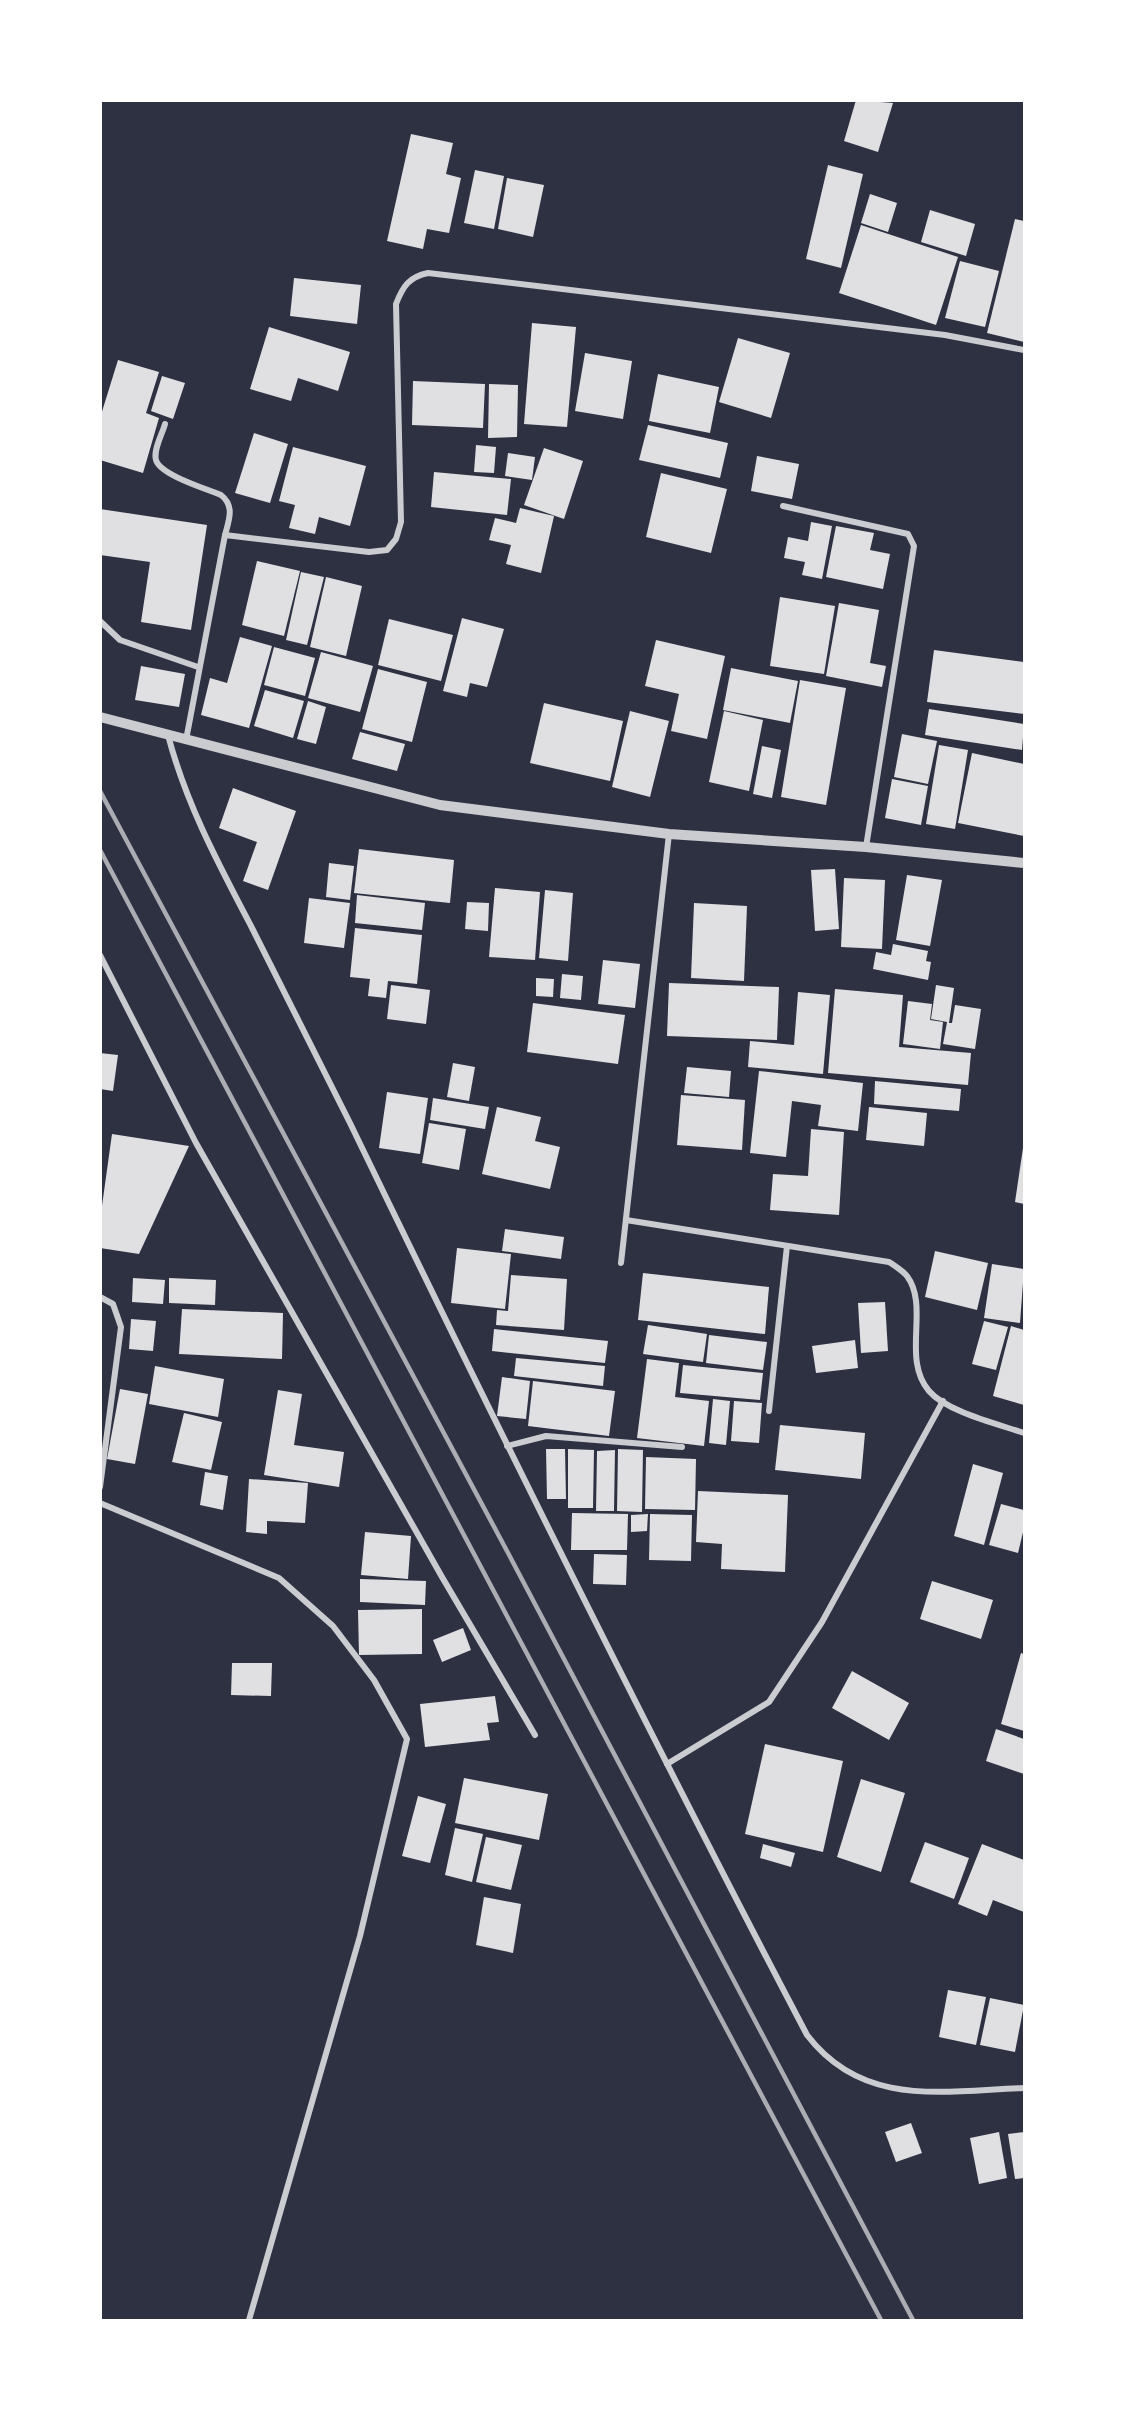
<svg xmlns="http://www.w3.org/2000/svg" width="1125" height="2421" viewBox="0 0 1125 2421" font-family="'Titillium Web',sans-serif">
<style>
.building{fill:#e0e0e3}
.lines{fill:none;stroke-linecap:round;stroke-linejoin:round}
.minor{stroke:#caccd0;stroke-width:6}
.tertiary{stroke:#caccd0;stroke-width:10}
.rail{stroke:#abadb3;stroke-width:4.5}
</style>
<rect width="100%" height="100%" fill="#2d3142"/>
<g class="building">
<path d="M856 100 893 103 878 152 844 141Z"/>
<path d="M411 134 453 143 446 174 461 178 449 233 427 229 423 249 387 241Z"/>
<path d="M828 165 863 174 841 268 806 259Z"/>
<path d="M475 170 504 176 494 229 464 223Z"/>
<path d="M507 178 544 185 533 237 498 229Z"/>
<path d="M870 194 897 203 888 232 861 223Z"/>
<path d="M930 210 975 224 966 256 921 242Z"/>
<path d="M1015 219 1024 221V342L987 333Z"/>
<path d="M861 225 958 257 936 325 839 293Z"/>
<path d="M960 261 999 271 985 327 945 318Z"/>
<path d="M294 278 361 285 357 324 290 316Z"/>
<path d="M532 323 576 327 567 427 524 424Z"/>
<path d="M269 327 350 352 338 391 298 378 291 401 250 389Z"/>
<path d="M738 338 790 353 771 418 719 402Z"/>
<path d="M585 353 632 361 623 419 575 411Z"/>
<path d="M118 360 159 372 146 413 159 418 143 473 100 460V418Z"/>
<path d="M658 374 719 387 710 433 649 421Z"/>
<path d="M162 376 185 383 173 419 151 411Z"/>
<path d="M413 381 485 384 483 428 412 425Z"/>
<path d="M489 384 518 385 517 437 488 438Z"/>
<path d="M648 425 728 443 720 478 639 460Z"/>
<path d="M254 433 288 444 270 503 235 493Z"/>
<path d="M476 445 496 447 494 473 474 472Z"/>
<path d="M293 447 366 466 350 526 319 517 315 534 289 528 295 505 279 501Z"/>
<path d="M544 448 583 461 564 519 524 505Z"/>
<path d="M508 453 535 457 532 480 505 476Z"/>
<path d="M757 456 799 464 792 499 751 491Z"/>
<path d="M434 472 511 479 507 515 431 507Z"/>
<path d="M661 473 727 489 711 553 646 537Z"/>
<path d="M520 508 554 516 541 573 506 564 511 545 489 540 495 518 516 523Z"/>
<path d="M100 509 207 525 191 630 141 622 150 562 100 555Z"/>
<path d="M811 522 832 526 822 579 802 575 805 562 784 558 788 537 808 541Z"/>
<path d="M836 526 874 533 870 550 890 554 883 589 826 577Z"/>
<path d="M257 561 300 571 284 636 242 625Z"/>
<path d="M301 572 324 577 307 645 286 640Z"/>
<path d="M326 577 362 586 346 656 310 647Z"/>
<path d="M780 597 835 606 824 674 770 666Z"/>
<path d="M839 603 879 610 870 663 886 666 882 687 826 676Z"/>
<path d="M462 618 504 629 487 687 470 683 467 697 443 691Z"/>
<path d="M389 619 453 635 441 681 378 665Z"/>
<path d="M240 637 272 646 249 728 201 715 210 678 227 683Z"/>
<path d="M656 640 725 656 707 739 671 731 679 694 645 686Z"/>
<path d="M274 647 315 658 305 696 264 685Z"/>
<path d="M934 650 1024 662V714L927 702Z"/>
<path d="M321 652 373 666 360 712 308 698Z"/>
<path d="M141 666 185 674 179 707 135 700Z"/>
<path d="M731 668 798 681 790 723 723 710Z"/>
<path d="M378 669 427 682 412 742 362 729Z"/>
<path d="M800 680 846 688 826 805 781 797Z"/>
<path d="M265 690 304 701 293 738 254 726Z"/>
<path d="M308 701 326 707 316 744 297 739Z"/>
<path d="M544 703 623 721 610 781 530 763Z"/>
<path d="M929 709 1024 724 1022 750 925 735Z"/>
<path d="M630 711 669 721 650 797 612 787Z"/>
<path d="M724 711 763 720 749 791 709 782Z"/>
<path d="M360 732 405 744 397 771 352 759Z"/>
<path d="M902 734 937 741 928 784 894 777Z"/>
<path d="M939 745 968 750 955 829 926 824Z"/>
<path d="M762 746 781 750 772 798 753 794Z"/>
<path d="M972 753 1024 764V836L958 823Z"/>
<path d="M892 779 928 786 921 825 885 818Z"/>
<path d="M233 788 296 811 268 890 243 881 257 842 219 828Z"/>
<path d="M359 849 454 860 450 903 354 893Z"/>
<path d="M329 863 354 866 350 900 326 897Z"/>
<path d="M835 869 839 929 815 931 811 870Z"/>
<path d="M907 875 942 880 930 946 896 940Z"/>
<path d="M844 878 885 880 882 949 841 947Z"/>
<path d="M495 888 540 892 535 960 489 957Z"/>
<path d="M545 890 573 893 568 961 539 958Z"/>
<path d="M357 895 425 903 422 930 355 923Z"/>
<path d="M309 898 350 903 344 948 304 943Z"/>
<path d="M467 902 489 903 488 931 465 929Z"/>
<path d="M694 903 747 906 744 981 691 978Z"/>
<path d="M355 928 422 935 417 984 388 981 386 998 368 996 370 979 350 977Z"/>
<path d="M893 944 928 951 926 961 931 962 928 980 873 969 876 952 891 955Z"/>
<path d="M603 960 640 964 635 1008 598 1004Z"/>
<path d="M562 974 583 976 581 1000 560 998Z"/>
<path d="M536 978 554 979 553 997 536 996Z"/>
<path d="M669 983 779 987 777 1040 667 1036Z"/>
<path d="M391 985 430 990 426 1024 387 1019Z"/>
<path d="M936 985 954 988 949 1023H952L955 1005 981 1009 975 1049 943 1044 947 1022 931 1019Z"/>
<path d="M835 989 903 995 899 1047 971 1053 968 1085 828 1073Z"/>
<path d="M798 992 830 995 823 1074 748 1067 750 1041 794 1045Z"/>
<path d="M908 1001 932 1004 930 1020 943 1022 940 1049 903 1044Z"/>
<path d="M533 1003 625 1015 618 1064 527 1052Z"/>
<path d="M100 1053 118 1055 113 1091 100 1089Z"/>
<path d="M453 1063 475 1067 469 1101 447 1097Z"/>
<path d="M687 1067 731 1071 729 1097 684 1093Z"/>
<path d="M759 1071 863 1083 858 1131 818 1126 821 1105 792 1101 786 1157 750 1153Z"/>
<path d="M875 1081 961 1089 959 1111 874 1104Z"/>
<path d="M387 1092 428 1098 420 1154 379 1148Z"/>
<path d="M681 1095 745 1100 742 1150 677 1145Z"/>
<path d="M433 1098 489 1107 485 1129 430 1120Z"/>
<path d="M497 1107 541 1117 535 1141 560 1147 550 1189 482 1174Z"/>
<path d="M869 1107 927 1113 924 1146 866 1140Z"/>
<path d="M429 1123 466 1129 459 1170 422 1163Z"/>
<path d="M811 1129 844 1132 839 1215 770 1210 773 1174 808 1176Z"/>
<path d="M112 1134 189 1146 139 1254 100 1248V1220Z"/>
<path d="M1023 1148 1024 1149V1204L1015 1202Z"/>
<path d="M505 1229 564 1237 561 1259 502 1251Z"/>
<path d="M457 1248 511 1254 505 1309 451 1303Z"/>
<path d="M935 1251 988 1263 977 1310 925 1297Z"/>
<path d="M992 1264 1024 1269 1020 1323 984 1318Z"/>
<path d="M643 1273 769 1287 765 1334 638 1320Z"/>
<path d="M511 1275 567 1279 564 1330 496 1325 497 1310 508 1311Z"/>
<path d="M133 1278 165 1280 163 1304 132 1302Z"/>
<path d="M169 1278 216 1280 215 1305 169 1303Z"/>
<path d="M885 1302 888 1351 861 1353 858 1303Z"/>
<path d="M182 1309 283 1313 282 1359 179 1354Z"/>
<path d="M131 1319 156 1321 153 1351 129 1349Z"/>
<path d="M984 1321 1008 1327 996 1370 972 1364Z"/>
<path d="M648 1325 707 1334 703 1362 643 1354Z"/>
<path d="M1011 1326 1024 1330V1405L993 1396Z"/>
<path d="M494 1329 608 1341 605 1363 492 1351Z"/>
<path d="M709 1335 767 1342 763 1370 706 1363Z"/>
<path d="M855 1340 858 1368 816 1373 812 1346Z"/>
<path d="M516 1358 605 1366 603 1386 514 1376Z"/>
<path d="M647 1359 679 1363 675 1397 709 1401 704 1446 637 1438Z"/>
<path d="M683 1365 763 1373 760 1400 680 1393Z"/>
<path d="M155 1366 224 1379 218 1417 149 1404Z"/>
<path d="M502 1377 530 1381 526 1419 497 1416Z"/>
<path d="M533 1381 615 1391 609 1436 528 1426Z"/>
<path d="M120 1389 148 1394 135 1464 107 1459Z"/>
<path d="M278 1390 302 1394 294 1445 344 1452 339 1487 264 1475Z"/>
<path d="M713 1399 730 1401 726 1445 709 1443Z"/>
<path d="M734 1401 762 1403 759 1443 731 1441Z"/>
<path d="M184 1413 222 1422 211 1470 172 1462Z"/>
<path d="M780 1425 865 1433 861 1479 775 1470Z"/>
<path d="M546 1449H565L566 1499H547Z"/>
<path d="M568 1449 594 1450 593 1508H568Z"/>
<path d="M618 1449 643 1450 642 1512 617 1511Z"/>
<path d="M615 1450 614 1511H596L597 1451Z"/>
<path d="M646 1457 696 1459 695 1510 645 1509Z"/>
<path d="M973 1464 1003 1473 984 1545 954 1536Z"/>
<path d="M205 1472 228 1476 223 1510 200 1505Z"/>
<path d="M249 1479 308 1483 305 1523 267 1521V1534L246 1532Z"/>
<path d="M698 1491 788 1495 785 1572 721 1569 722 1544 696 1542Z"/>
<path d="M1001 1504 1024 1510V1528L1018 1553 989 1545Z"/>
<path d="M572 1513 628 1514 627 1550H571Z"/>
<path d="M648 1514 647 1531 631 1532V1515Z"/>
<path d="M650 1514 692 1515 691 1561 649 1560Z"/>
<path d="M365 1532 411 1536 408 1579 361 1575Z"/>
<path d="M594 1554 627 1555 626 1585 593 1584Z"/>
<path d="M360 1579 426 1581 425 1605 360 1602Z"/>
<path d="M932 1581 993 1600 981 1639 920 1619Z"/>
<path d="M422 1609V1654L359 1655 358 1610Z"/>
<path d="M463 1628 471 1650 442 1662 433 1640Z"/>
<path d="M1021 1653 1024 1654V1731L1001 1724Z"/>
<path d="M232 1663H272L271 1696 231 1695Z"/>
<path d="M852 1671 909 1703 889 1740 832 1708Z"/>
<path d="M495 1696 499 1722 487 1723 490 1740 425 1747 420 1704Z"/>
<path d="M996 1729 1024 1739V1774L986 1761Z"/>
<path d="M765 1744 843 1761 823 1852 745 1834Z"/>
<path d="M464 1778 548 1794 539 1840 455 1823Z"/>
<path d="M861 1779 905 1793 881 1872 837 1857Z"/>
<path d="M418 1796 446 1804 430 1863 402 1856Z"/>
<path d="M455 1828 483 1834 472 1882 445 1875Z"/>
<path d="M486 1837 522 1845 511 1890 476 1882Z"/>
<path d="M925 1842 969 1858 954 1899 910 1882Z"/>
<path d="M763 1844 795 1853 791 1867 760 1858Z"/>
<path d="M982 1844 1024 1860V1912L993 1900 987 1916 958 1904Z"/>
<path d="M484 1897 521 1904 513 1953 476 1945Z"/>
<path d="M948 1990 986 1997 976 2045 939 2037Z"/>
<path d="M990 1998 1024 2005 1015 2052 980 2045Z"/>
<path d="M911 2123 922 2153 896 2162 885 2132Z"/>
<path d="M999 2132 1007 2178 979 2184 970 2138Z"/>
<path d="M1024 2132V2178L1015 2179 1008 2134Z"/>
</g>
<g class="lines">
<g class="minor">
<path d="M165 424C162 435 153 450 156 460 160 475 207 489 221 495 235 506 229 520 225 535"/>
<path d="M783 506 908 534 914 546 866 847"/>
<path d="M100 621 120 640 198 667"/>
<path d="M168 735C186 804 219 865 252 928 285 993 318 1058 350 1123 498 1429 649 1734 807 2035 863 2108 943 2091 1024 2088"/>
<path d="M186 740 225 535 369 552 387 550 396 539 401 522 396 304C403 286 409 277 428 273L945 335 1024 350"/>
<path d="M100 955 196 1143 442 1577 535 1735"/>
<path d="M626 1220 889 1262C895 1266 903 1271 907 1276 930 1307 901 1358 929 1391 947 1412 998 1424 1024 1433"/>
<path d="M621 1263 669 834"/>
<path d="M100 1297 113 1304 121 1327 100 1487"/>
<path d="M769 1411 787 1246"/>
<path d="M507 1446 546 1436 682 1447"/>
<path d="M100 1503 279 1578 333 1626 374 1680 407 1739 360 1936 249 2320"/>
<path d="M667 1764 769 1702 822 1622 943 1401"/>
</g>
<path class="tertiary" d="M100 717 440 805 669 834 866 847 1024 863"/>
<g class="rail">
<path d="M100 791 507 1551 913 2320"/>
<path d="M100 850 881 2320"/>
</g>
</g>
<rect width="1125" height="2421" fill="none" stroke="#ffffff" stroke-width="204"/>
</svg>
